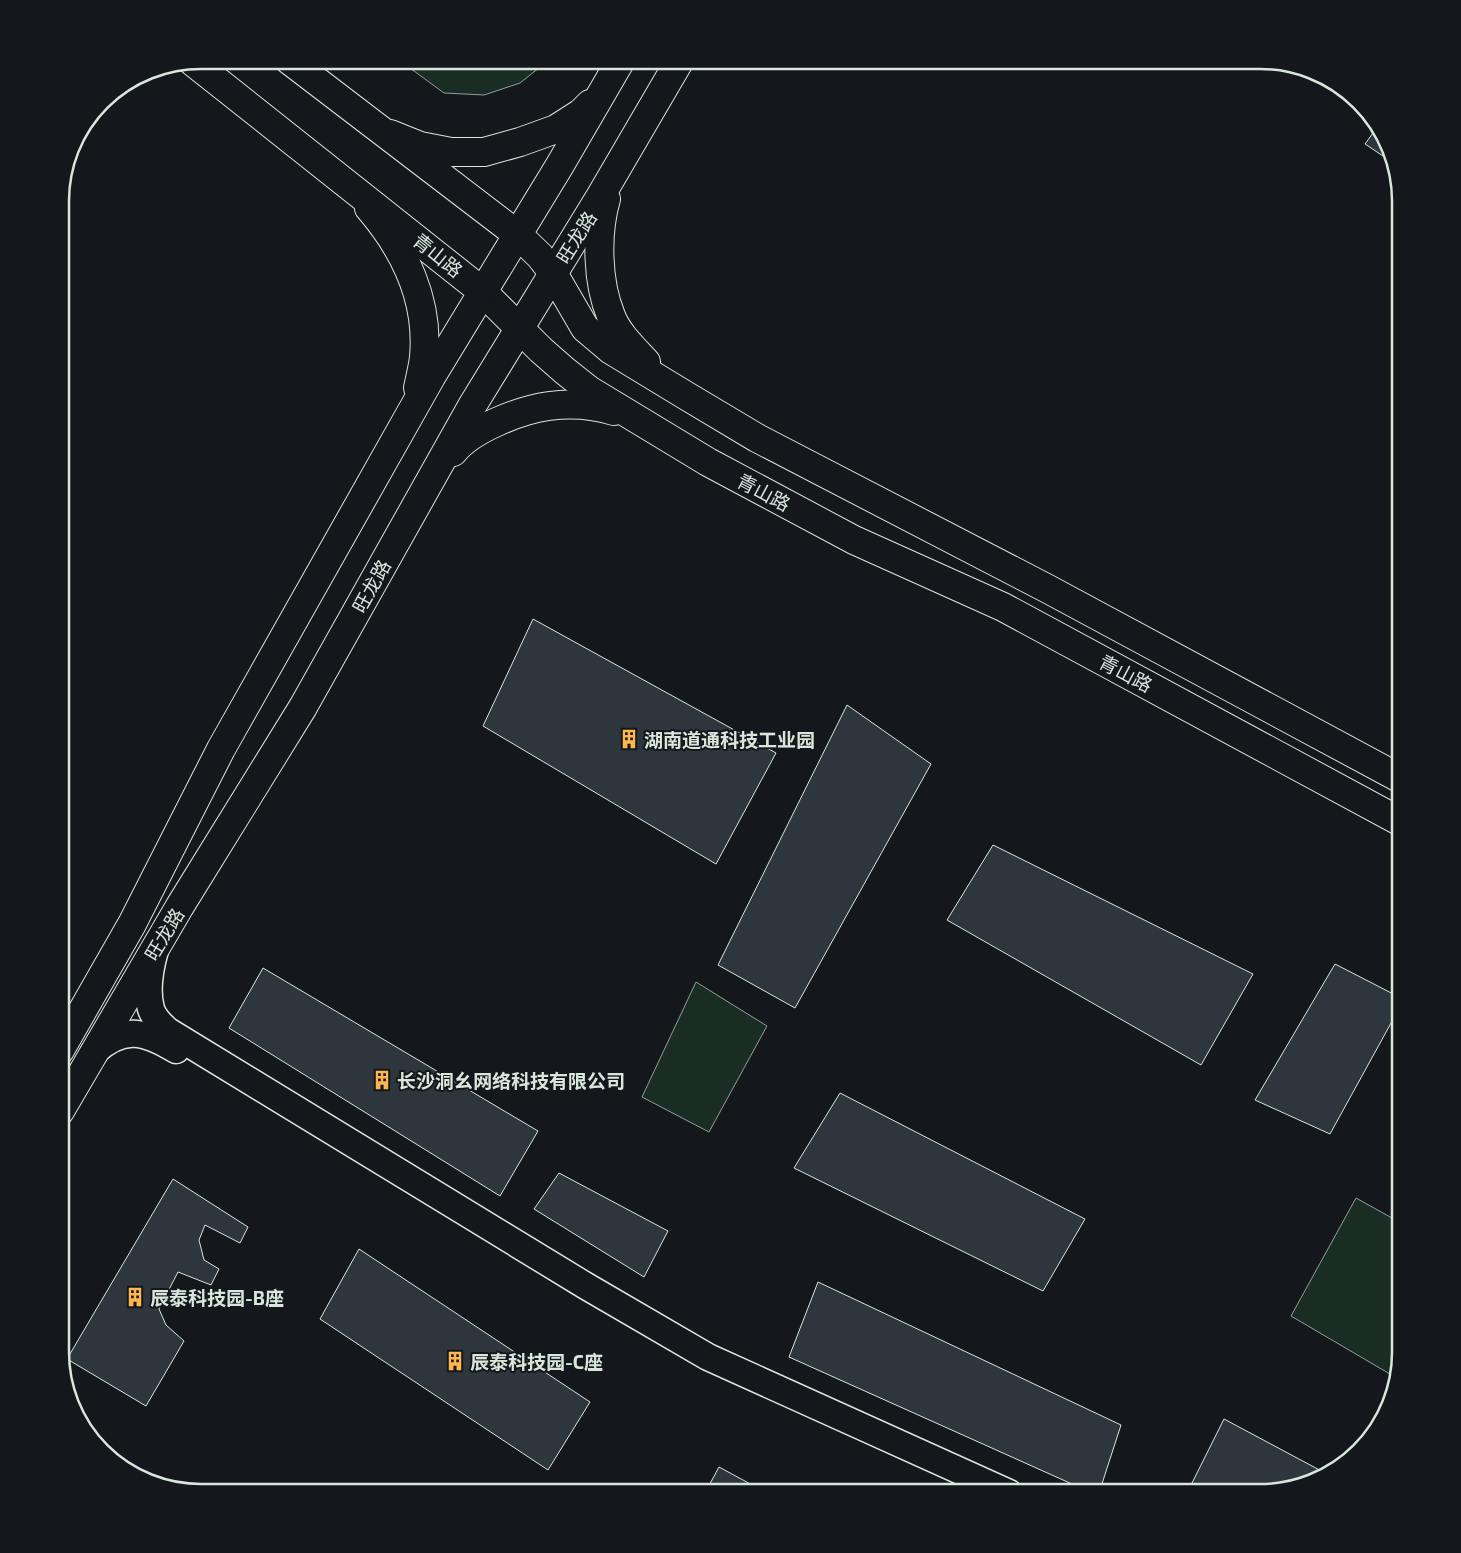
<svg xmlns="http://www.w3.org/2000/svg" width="1461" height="1553" viewBox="0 0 1461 1553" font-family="'Exo 2','Noto Sans SC',sans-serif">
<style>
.green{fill:#1a2d24;stroke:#939e99}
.building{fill:#2c363c;stroke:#d8e6dc}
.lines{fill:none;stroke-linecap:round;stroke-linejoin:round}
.street-casing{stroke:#d8e6dc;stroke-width:29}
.secondary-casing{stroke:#d8e6dc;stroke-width:30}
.primary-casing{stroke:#d8e6dc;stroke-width:30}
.street{stroke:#14181c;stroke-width:26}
.secondary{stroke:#14181c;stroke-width:28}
.primary{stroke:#14181c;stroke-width:28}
.labels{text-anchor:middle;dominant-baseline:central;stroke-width:4;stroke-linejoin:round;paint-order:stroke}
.street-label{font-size:19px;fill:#d8e6dc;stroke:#14181c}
.poi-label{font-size:19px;font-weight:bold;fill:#d8e6dc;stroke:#14181c;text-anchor:start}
.rim{fill:none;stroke:#d8e6dc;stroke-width:2.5}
</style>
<rect width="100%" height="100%" fill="#14181c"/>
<g class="green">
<path d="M399 60H549L520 83 484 95 444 93Z"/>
<path d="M696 982 767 1026 709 1132 642 1097Z"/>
<path d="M1356 1198 1401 1223V1352L1395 1377 1291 1316Z"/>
</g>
<g class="building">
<path d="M1378 126 1393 155 1395 164 1365 144Z"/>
<path d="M533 619 776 753 716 864 483 726Z"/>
<path d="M847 705 931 764 795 1008 718 965Z"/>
<path d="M993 845 1253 974 1201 1065 947 920Z"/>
<path d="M1335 964 1401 998V1005L1330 1134 1255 1100Z"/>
<path d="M263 968 538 1131 500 1196 229 1028Z"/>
<path d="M840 1093 1085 1219 1043 1291 794 1168Z"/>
<path d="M559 1173 668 1231 644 1277 534 1209Z"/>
<path d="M173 1179 248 1227 240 1243 205 1225 199 1240 204 1260 219 1269 211 1285 178 1272 159 1309 166 1325 184 1341 146 1406 67 1359Z"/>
<path d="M359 1249 590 1402 548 1470 320 1319Z"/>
<path d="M818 1282 1121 1425 1099 1493H1092L789 1357Z"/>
<path d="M1224 1419 1327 1474 1306 1485 1260 1493H1187Z"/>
<path d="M719 1467 767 1493H705Z"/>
</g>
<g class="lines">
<defs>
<g id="street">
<path d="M155 950C150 968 146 991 151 1009 154 1018 161 1025 168 1031L586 1286 708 1357 1009 1493"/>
<path d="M94 1052C123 1025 145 1031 176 1050"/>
</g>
<g id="secondary">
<path d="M390 134 420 146 451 152H484L520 142 556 129 581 113 590 104"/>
<path d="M606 199C596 234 597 282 611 316 618 334 633 348 646 362"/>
<path d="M369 208C405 250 429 301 424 357 423 367 420 378 418 388"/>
<path d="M518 235 540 256 553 273 585 328 611 350 685 395 757 438 1048 589 1401 779"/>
<path d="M483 292 541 350 565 371 589 390 708 462 854 540 1003 607 1401 822"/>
<path d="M453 452C471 429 520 410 549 406 570 403 594 405 614 411"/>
<path d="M60 1050 132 924 221 749 431 377 560 165 621 60"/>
<path d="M60 1111 180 906 303 707 472 406 600 197 680 60"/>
</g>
<g id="primary">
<path d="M289 60 518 235"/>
<path d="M193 62 483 292"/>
</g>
</defs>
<use href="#street" class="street-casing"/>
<use href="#secondary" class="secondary-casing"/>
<use href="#primary" class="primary-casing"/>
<use href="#street" class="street"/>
<use href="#secondary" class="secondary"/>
<use href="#primary" class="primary"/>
</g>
<defs>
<symbol id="building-bare" viewBox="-9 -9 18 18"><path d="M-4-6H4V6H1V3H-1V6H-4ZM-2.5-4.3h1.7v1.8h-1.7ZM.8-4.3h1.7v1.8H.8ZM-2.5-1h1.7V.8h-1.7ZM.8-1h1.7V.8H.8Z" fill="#ffb74d" stroke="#14181c" stroke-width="2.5" paint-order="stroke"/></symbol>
</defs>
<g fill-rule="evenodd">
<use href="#building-bare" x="615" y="725" width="28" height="28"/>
<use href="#building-bare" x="368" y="1066" width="28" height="28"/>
<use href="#building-bare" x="121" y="1283" width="28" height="28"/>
<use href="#building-bare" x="441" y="1347" width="28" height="28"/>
</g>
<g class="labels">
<g class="street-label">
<text transform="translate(576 237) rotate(-58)">旺龙路</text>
<text transform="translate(438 255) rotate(39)">青山路</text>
<text transform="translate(764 492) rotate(28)">青山路</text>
<text transform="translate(371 586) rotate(-61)">旺龙路</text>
<text transform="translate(1126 673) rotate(28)">青山路</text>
<text transform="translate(164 934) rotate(-59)">旺龙路</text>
</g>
<g class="poi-label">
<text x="644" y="739">湖南道通科技工业园</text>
<text x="397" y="1080">长沙洞幺网络科技有限公司</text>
<text x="150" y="1297">辰泰科技园-B座</text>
<text x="470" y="1361">辰泰科技园-C座</text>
</g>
</g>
<path d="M0 0H1461V1553H0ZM201 69H1260A132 132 0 0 1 1392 201V1352A132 132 0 0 1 1260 1484H201A132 132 0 0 1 69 1352V201A132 132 0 0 1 201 69Z" fill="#14181c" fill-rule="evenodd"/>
<path class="rim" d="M201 69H1260A132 132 0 0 1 1392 201V1352A132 132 0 0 1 1260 1484H201A132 132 0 0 1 69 1352V201A132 132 0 0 1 201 69Z"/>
</svg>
